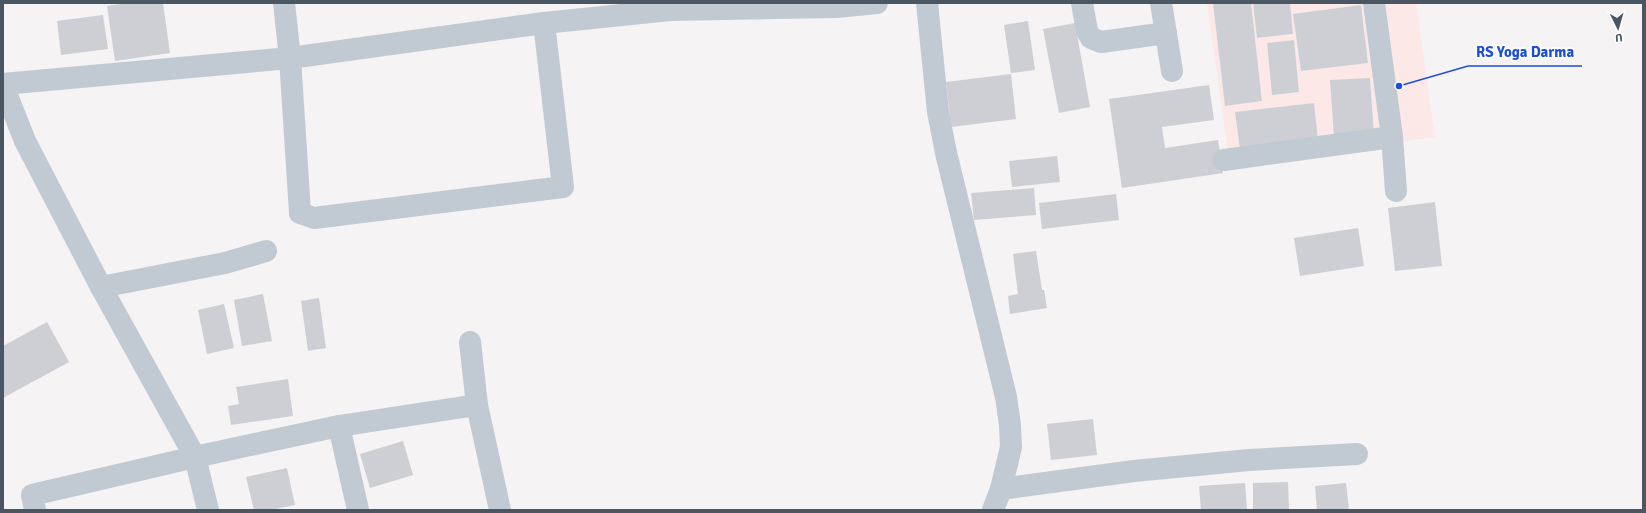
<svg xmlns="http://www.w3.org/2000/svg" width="1646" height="513" viewBox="0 0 1646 513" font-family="Signika,sans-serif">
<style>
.medical{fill:#fce8e6;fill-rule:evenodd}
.building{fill:#cdcfd5}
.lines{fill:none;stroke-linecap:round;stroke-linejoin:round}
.street{stroke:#c1cad2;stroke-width:22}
.leader{fill:none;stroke:#1d4ed8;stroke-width:1.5}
.callout-dot{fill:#1d4ed8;stroke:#fff;stroke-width:1.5}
.callout-label{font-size:15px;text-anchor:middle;font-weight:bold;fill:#1d4ed8;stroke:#fff;stroke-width:3.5;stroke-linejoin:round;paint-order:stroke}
</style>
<rect width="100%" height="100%" fill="#f5f3f3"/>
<path class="medical" d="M1207 3H1213L1225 106 1262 101 1251 3H1253L1257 38 1293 34 1290 3H1416L1435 137 1230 166ZM1361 5 1368 63 1301 71 1293 14ZM1294 40 1299 92 1272 95 1267 43ZM1370 78 1374 135 1334 137 1330 80ZM1314 103 1318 140 1240 148 1235 112Z"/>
<g class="building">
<path d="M128 3H163L170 53 115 61 107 6Z"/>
<path d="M1213 3H1251L1262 101 1225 106Z"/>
<path d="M1253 3H1290L1293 34 1257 38Z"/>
<path d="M1361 5 1368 63 1301 71 1293 14Z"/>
<path d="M103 15 108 49 61 55 57 21Z"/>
<path d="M1028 21 1035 70 1011 73 1004 25Z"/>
<path d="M1075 23 1090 107 1059 113 1043 29Z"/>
<path d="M1294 40 1299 92 1272 95 1267 43Z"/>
<path d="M1011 74 1016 119 951 127 946 82Z"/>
<path d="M1370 78 1374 135 1334 137 1330 80Z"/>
<path d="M1209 85 1214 120 1162 127 1165 148 1218 140 1223 173 1122 188 1109 99Z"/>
<path d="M1314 103 1318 140 1240 149 1235 112Z"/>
<path d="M1057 156 1060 182 1012 187 1009 161Z"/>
<path d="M1034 188 1036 215 974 220 971 193Z"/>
<path d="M1116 194 1119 220 1042 229 1039 203Z"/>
<path d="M1435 202 1442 266 1395 271 1388 208Z"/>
<path d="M1358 228 1364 266 1300 276 1294 238Z"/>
<path d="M1036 251 1042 290H1044L1047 308 1010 314 1008 296 1018 294 1013 254Z"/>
<path d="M263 294 272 341 242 346 234 300Z"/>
<path d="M319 298 326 348 308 351 301 301Z"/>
<path d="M224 304 234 348 207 354 198 310Z"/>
<path d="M47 322 69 362 3 398V346Z"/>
<path d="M288 379 293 416 231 425 228 406 239 404 236 387Z"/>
<path d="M1093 419 1097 455 1051 460 1047 424Z"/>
<path d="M403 441 413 475 370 488 360 454Z"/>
<path d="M287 468 295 505 270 510H254L246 477Z"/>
<path d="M1288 482 1289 510H1253V483Z"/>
<path d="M1245 483 1247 510H1201L1199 486Z"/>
<path d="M1346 483 1349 510H1317L1315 486Z"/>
</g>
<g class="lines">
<g class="street">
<path d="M284 3 290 58 300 213 314 218 563 187 544 23"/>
<path d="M927 3 938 112 946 153 1006 397 1010 425 1011 447 1001 489 993 510"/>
<path d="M1082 3 1087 31 1091 38 1101 42 1166 33"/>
<path d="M1161 3 1172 71"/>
<path d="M1374 3 1392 137 1396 191"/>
<path d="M3 84 290 58 544 23 670 10 836 7 877 3"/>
<path d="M3 85 25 141 101 287 195 457 208 510"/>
<path d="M1224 160 1392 137"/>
<path d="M101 287 225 263 266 251"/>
<path d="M470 342 477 405 500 510"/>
<path d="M339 426 358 510"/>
<path d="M1001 489 1134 471 1249 460 1357 454"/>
<path d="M35 510 32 495 195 457 339 426 477 405"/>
</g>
</g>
<path class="leader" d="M1399 86L1468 66H1582"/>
<circle class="callout-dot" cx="1399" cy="86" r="4"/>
<g class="callout-label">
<text x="1525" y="57">RS Yoga Darma</text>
</g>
<rect width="1646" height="513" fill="none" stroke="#4a5661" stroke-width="8"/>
<g transform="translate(1618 28) rotate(175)" stroke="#ffffff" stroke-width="3" paint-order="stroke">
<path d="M0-3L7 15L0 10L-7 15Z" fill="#4a5661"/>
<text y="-6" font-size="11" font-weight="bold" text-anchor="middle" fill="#4a5661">U</text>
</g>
</svg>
